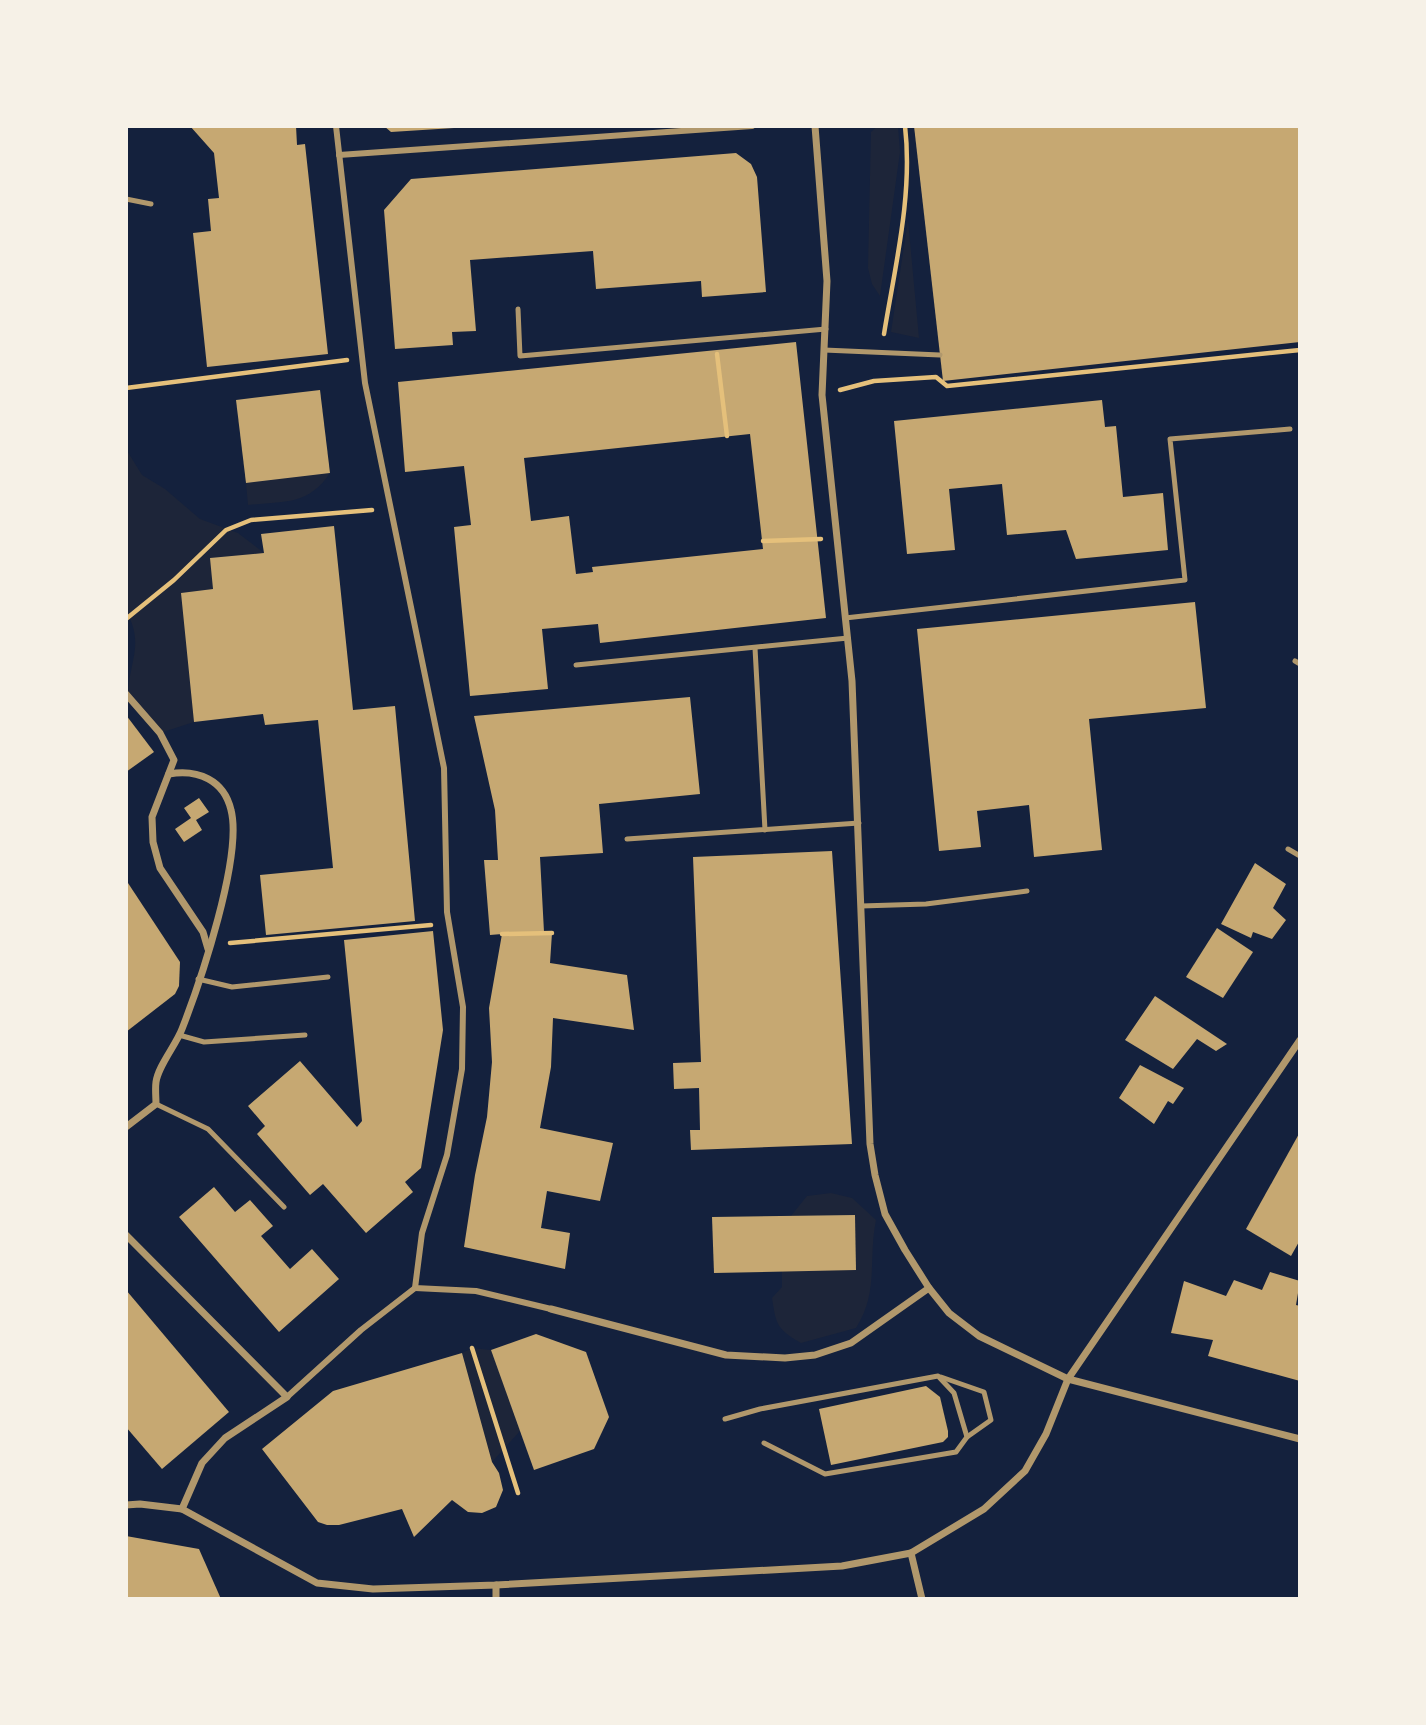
<svg xmlns="http://www.w3.org/2000/svg" width="1426" height="1725" viewBox="0 0 1426 1725" font-family="Cabin,sans-serif">
<style>
.green{fill:#1d2539}
.building{fill:#c6a872;fill-rule:evenodd}
.lines{fill:none;stroke-linecap:round;stroke-linejoin:round}
.path{stroke:#e5c07b;stroke-width:4.5}
.service{stroke:#b1986c;stroke-width:5}
.pedestrian{stroke:#b1986c;stroke-width:6}
.minor{stroke:#b1986c;stroke-width:7}
</style>
<rect width="100%" height="100%" fill="#14213d"/>
<g class="green">
<path d="M878 126H898L900 152 880 296 872 284 868 268 871 132Z"/>
<path d="M908 220 919 338 891 332Z"/>
<path d="M126 449 142 475 165 489 200 519 238 533 264 553 211 558 213 589 181 593 194 722 160 733 128 696C129 659 145 646 126 610Z"/>
<path d="M330 473C308 506 284 501 248 505L246 483Z"/>
<path d="M831 1193 852 1198 876 1220C868 1260 879 1292 856 1328L801 1343C777 1329 776 1325 772 1298L782 1287V1271L856 1269 855 1215 791 1216 807 1196Z"/>
<path d="M472 1348 491 1350 520 1431 492 1462 462 1353Z"/>
</g>
<g class="building">
<path d="M190 126H296L297 145 305 144 328 354 207 367 193 233 211 231 208 199 219 198 214 153Z"/>
<path d="M384 126H454V128L391 132Z"/>
<path d="M914 126H1300V342L943 381Z"/>
<path d="M736 153 751 164 757 177 766 292 702 297 701 281 596 289 593 251 470 260 476 331 452 332 453 345 395 349 384 210 411 179Z"/>
<path d="M796 342 826 618 600 643 598 624 542 629 548 689 470 696 454 527 471 525 464 466 405 472 398 382ZM750 434 763 549 592 567 593 572 576 574 569 516 531 521 524 458Z"/>
<path d="M320 390 330 473 246 483 236 400Z"/>
<path d="M1102 400 1105 427 1116 426 1123 497 1163 493 1168 550 1076 559 1066 530 1007 535 1002 484 949 489 955 550 907 554 894 421Z"/>
<path d="M334 526 353 710 395 706 415 921 266 935 260 875 333 868 318 720 265 725 263 714 194 722 181 593 213 589 210 558 264 553 261 534Z"/>
<path d="M1195 602 1206 708 1089 719 1102 850 1034 857 1029 805 977 811 981 847 939 851 917 629Z"/>
<path d="M690 697 700 794 599 804 603 853 540 857 544 932 552 933 550 963 627 975 634 1030 553 1018 551 1067 540 1128 613 1143 600 1201 547 1191 541 1228 570 1233 565 1269 464 1247 475 1175 487 1117 492 1062 489 1008 502 934 490 935 484 860H498L495 810 474 716Z"/>
<path d="M126 715 154 752 126 772Z"/>
<path d="M199 798 209 812 196 820 202 830 184 842 175 829 191 818 184 808Z"/>
<path d="M832 851 852 1144 691 1150 690 1130H700L699 1088 674 1089 673 1063 701 1062 693 857Z"/>
<path d="M1255 863 1286 884 1273 908 1286 920 1272 939 1253 932 1251 938 1221 924Z"/>
<path d="M126 880 180 962 179 986 175 994 126 1032Z"/>
<path d="M1217 928 1253 952 1223 998 1186 977Z"/>
<path d="M433 931 443 1030 421 1168 405 1182 413 1192 366 1233 323 1184 310 1195 257 1134 265 1126 248 1106 300 1061 357 1127 362 1121 344 940Z"/>
<path d="M1155 996 1227 1044 1216 1051 1197 1039 1173 1069 1125 1040Z"/>
<path d="M1140 1065 1184 1088 1173 1104 1168 1101 1154 1124 1119 1098Z"/>
<path d="M1300 1132V1240L1291 1256 1246 1229Z"/>
<path d="M214 1187 235 1212 250 1200 273 1226 261 1236 290 1269 312 1249 339 1279 279 1332 179 1217Z"/>
<path d="M855 1215 856 1270 714 1273 712 1217Z"/>
<path d="M1270 1272 1300 1281 1296 1305 1300 1306V1381L1208 1356 1213 1340 1171 1333 1184 1281 1226 1296 1234 1280 1262 1290Z"/>
<path d="M126 1290 229 1412 162 1469 126 1427Z"/>
<path d="M536 1334 586 1352 609 1417 594 1449 534 1470 491 1350Z"/>
<path d="M462 1353 492 1462 499 1473 503 1490 496 1507 482 1513 468 1512 452 1500 414 1537 402 1509 339 1525H327L318 1522 262 1449 333 1391Z"/>
<path d="M926 1386 940 1397 948 1431V1437L943 1442 831 1465 819 1409Z"/>
<path d="M126 1536 199 1549 221 1599H126Z"/>
</g>
<g class="lines">
<g class="path">
<path d="M884 334C895 266 913 195 905 126"/>
<path d="M717 354 727 436"/>
<path d="M126 388 347 360"/>
<path d="M840 390 874 381 936 377 947 386 1300 350"/>
<path d="M763 541 821 539"/>
<path d="M126 619 174 580 226 530 251 520 372 510"/>
<path d="M502 934 552 933"/>
<path d="M230 943 431 925"/>
<path d="M472 1348 518 1493"/>
</g>
<g class="service">
<path d="M126 199 151 204"/>
<path d="M518 309 520 356 826 329"/>
<path d="M824 350 940 355"/>
<path d="M845 618 1185 580 1170 439 1290 429"/>
<path d="M755 648 765 830"/>
<path d="M1295 661 1300 664"/>
<path d="M576 665 848 638"/>
<path d="M627 839 859 823"/>
<path d="M1288 849 1300 856"/>
<path d="M861 906 926 904 1027 891"/>
<path d="M198 979 232 987 328 977"/>
<path d="M179 1035 204 1042 305 1035"/>
<path d="M156 1104 208 1129 284 1207"/>
<path d="M941 1377 984 1392 991 1420 967 1437"/>
<path d="M725 1419 760 1409 938 1376 954 1393 967 1437 956 1452 825 1474 764 1443"/>
</g>
<g class="pedestrian">
<path d="M336 126 365 383 444 768 447 912 463 1007 462 1069 447 1155 422 1233 415 1288 476 1291 551 1309"/>
<path d="M339 155 752 126"/>
<path d="M287 1397 361 1330 415 1288"/>
</g>
<g class="minor">
<path d="M815 126 827 281 822 395 852 681 870 1144 875 1175 885 1214 905 1250 929 1288 949 1313 979 1336 1068 1379 1300 1439"/>
<path d="M126 694 160 733 174 760 152 817 153 842 160 868 203 932 208 949"/>
<path d="M126 1127 156 1104C156 1097 155 1089 156 1082 158 1066 176 1045 182 1029 200 983 243 856 231 810 224 780 198 769 169 774"/>
<path d="M126 1235 287 1397 225 1438 202 1463 182 1509"/>
<path d="M551 1309 726 1355 785 1358 815 1355 851 1343 929 1288"/>
<path d="M126 1505 140 1504 182 1509 317 1583 373 1589 496 1585 842 1566 911 1553 984 1509 1025 1471 1046 1434 1068 1379 1300 1040"/>
<path d="M911 1553 922 1599"/>
<path d="M496 1599V1585"/>
</g>
</g>
<rect width="1426" height="1725" fill="none" stroke="#f6f1e7" stroke-width="256"/>
</svg>
